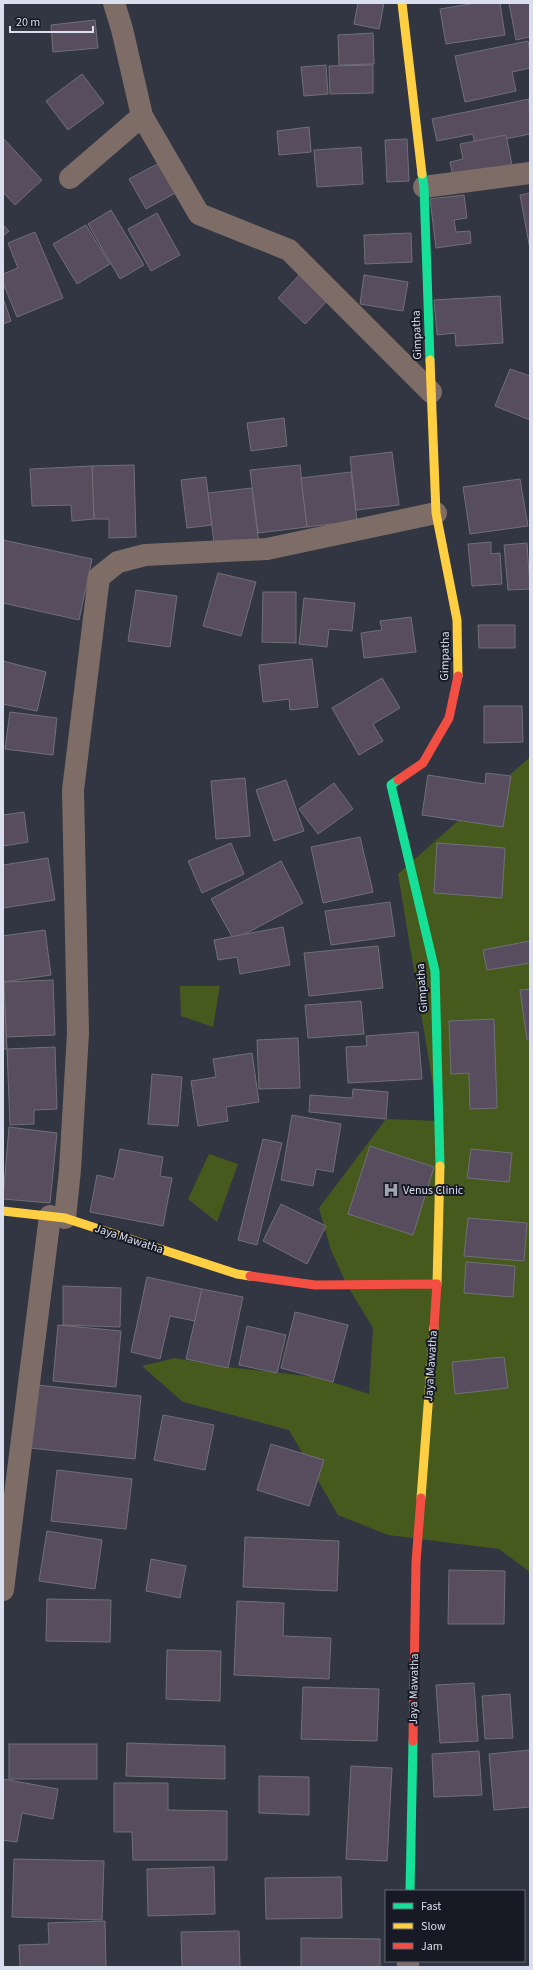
<svg xmlns="http://www.w3.org/2000/svg" width="533" height="1970" viewBox="0 0 533 1970" font-family="'Source Sans 3',sans-serif">
<style>
.green{fill:#465a1e}
.building{fill:#574d5f;stroke:#716f78}
.lines{fill:none;stroke-linecap:round;stroke-linejoin:round}
.street{stroke:#7d6d66;stroke-width:22}
.fast{stroke:#16e098;stroke-width:9}
.slow{stroke:#ffcf43;stroke-width:9}
.jam{stroke:#f24e42;stroke-width:9}
.labels{text-anchor:middle;dominant-baseline:central;stroke-width:4;stroke-linejoin:round;paint-order:stroke}
.street-label{font-size:12px;fill:#dadfef;stroke:#171a25}
.poi-label{font-size:12px;fill:#dadfef;stroke:#171a25;text-anchor:start}
</style>
<rect width="100%" height="100%" fill="#313642"/>
<g class="green">
<path d="M530 757V1572L499 1549 388 1535 338 1515 289 1430 183 1402 142 1366 175 1358 218 1366 316 1377 369 1394 373 1328 347 1285 331 1250 319 1208 386 1119 439 1121 398 874Z"/>
<path d="M180 986H220L213 1027 181 1016Z"/>
<path d="M209 1154 238 1164 217 1222 188 1199Z"/>
</g>
<g class="building">
<path d="M358 3H384L379 29 354 24Z"/>
<path d="M476 3H500L505 35 446 44 440 9Z"/>
<path d="M509 3H530V37L516 40Z"/>
<path d="M95 20 98 48 53 52 51 25Z"/>
<path d="M373 33 374 64 339 65 338 35Z"/>
<path d="M528 41 530 53V68L512 72 516 91 465 102 455 56Z"/>
<path d="M326 65 328 94 304 96 301 67Z"/>
<path d="M373 65V93L330 94 329 66Z"/>
<path d="M82 74 104 103 68 130 46 101Z"/>
<path d="M529 99 530 134 475 145 473 134 437 141 432 119Z"/>
<path d="M309 127 311 152 279 155 277 131Z"/>
<path d="M506 135 512 165 453 177 450 162 463 159 460 144Z"/>
<path d="M3 138 42 180 15 205 3 192Z"/>
<path d="M407 139 409 181 387 182 385 140Z"/>
<path d="M361 147 363 184 317 187 314 150Z"/>
<path d="M161 162 177 192 146 209 129 179Z"/>
<path d="M530 193V249L520 195Z"/>
<path d="M464 195 467 218 454 220 456 232 470 231 471 243 436 248 430 199Z"/>
<path d="M111 210 144 265 120 279 88 224Z"/>
<path d="M157 213 180 255 151 271 128 229Z"/>
<path d="M3 225 9 231 3 236Z"/>
<path d="M86 225 110 264 77 284 53 244Z"/>
<path d="M35 232 63 298 17 317 3 283V274L18 268 8 243Z"/>
<path d="M411 233 412 262 365 264 364 235Z"/>
<path d="M301 273 329 299 305 324 278 298Z"/>
<path d="M364 275 408 282 403 311 360 304Z"/>
<path d="M500 296 503 343 456 346 455 333 437 335 434 300Z"/>
<path d="M3 298 11 321 3 324Z"/>
<path d="M510 369 530 376V420L495 406Z"/>
<path d="M284 418 287 446 251 451 247 423Z"/>
<path d="M392 452 399 505 356 510 350 457Z"/>
<path d="M134 465 136 537 109 538V519H94L92 466Z"/>
<path d="M300 465 307 527 258 533 250 470Z"/>
<path d="M92 466 94 519 72 521 71 505 32 506 30 469Z"/>
<path d="M351 472 357 521 307 527 301 478Z"/>
<path d="M206 477 212 525 187 528 181 480Z"/>
<path d="M520 479 528 526 470 534 463 487Z"/>
<path d="M252 488 259 545 215 551 208 493Z"/>
<path d="M3 540 92 559 79 620 3 603Z"/>
<path d="M491 542V554L500 553 502 584 472 586 468 544Z"/>
<path d="M527 543 530 589 508 590 504 545Z"/>
<path d="M218 573 256 582 241 636 203 626Z"/>
<path d="M136 590 177 596 170 647 128 641Z"/>
<path d="M263 592H296V643L262 642Z"/>
<path d="M304 598 355 603 352 631 329 629 327 647 299 644Z"/>
<path d="M411 617 416 652 364 658 361 633 382 630 380 621Z"/>
<path d="M478 625H515V648H479Z"/>
<path d="M312 659 318 707 290 710 289 699 263 702 259 665Z"/>
<path d="M3 661 46 672 37 711 3 704Z"/>
<path d="M382 678 400 708 373 724 383 741 359 755 332 708Z"/>
<path d="M484 706H522L523 742 484 743Z"/>
<path d="M10 712 57 718 53 755 5 749Z"/>
<path d="M486 773 511 776 503 827 422 815 428 775 485 784Z"/>
<path d="M245 778 250 836 216 839 211 781Z"/>
<path d="M286 780 304 831 274 841 256 790Z"/>
<path d="M334 783 353 809 318 834 299 809Z"/>
<path d="M24 812 28 842 3 846V815Z"/>
<path d="M360 837 373 892 323 903 311 847Z"/>
<path d="M231 843 244 874 202 893 188 861Z"/>
<path d="M437 843 505 848 502 898 434 893Z"/>
<path d="M48 858 55 900 3 908V865Z"/>
<path d="M281 861 303 903 234 940 211 899Z"/>
<path d="M390 902 395 936 331 945 325 911Z"/>
<path d="M283 927 290 965 240 974 237 957 218 960 214 940Z"/>
<path d="M45 930 51 975 3 982V936Z"/>
<path d="M530 941V963L487 970 483 950Z"/>
<path d="M378 946 383 988 309 996 304 953Z"/>
<path d="M53 980 55 1035 6 1037 4 982Z"/>
<path d="M530 989V1040H527L520 990Z"/>
<path d="M361 1001 364 1034 308 1038 305 1005Z"/>
<path d="M3 1006H5L7 1049H3Z"/>
<path d="M494 1019 497 1108 470 1109 469 1073 451 1074 449 1021Z"/>
<path d="M418 1032 422 1079 348 1083 346 1047 367 1046 366 1036Z"/>
<path d="M298 1038 300 1088 259 1089 257 1040Z"/>
<path d="M55 1047 57 1109 34 1110V1124L10 1125 7 1049Z"/>
<path d="M252 1053 259 1102 226 1107 228 1121 198 1126 191 1081 216 1077 213 1059Z"/>
<path d="M152 1074 182 1077 178 1126 148 1124Z"/>
<path d="M353 1089 388 1092 386 1119 309 1112 310 1095 352 1098Z"/>
<path d="M292 1115 341 1124 333 1172 316 1169 313 1186 281 1180Z"/>
<path d="M9 1127 57 1133 50 1203 3 1199Z"/>
<path d="M263 1139 282 1143 257 1245 238 1240Z"/>
<path d="M370 1146 434 1167 413 1235 348 1214Z"/>
<path d="M120 1149 163 1157 160 1176 172 1178 163 1226 90 1212 97 1175 114 1179Z"/>
<path d="M471 1149 512 1153 509 1182 467 1178Z"/>
<path d="M281 1204 326 1226 307 1264 263 1241Z"/>
<path d="M468 1218 527 1223 524 1261 464 1256Z"/>
<path d="M466 1262 515 1266 513 1297 464 1293Z"/>
<path d="M147 1277 202 1289 195 1321 170 1316 160 1359 131 1352Z"/>
<path d="M63 1286 121 1288 120 1327 63 1325Z"/>
<path d="M202 1289 243 1297 228 1368 186 1359Z"/>
<path d="M295 1312 348 1325 333 1382 281 1368Z"/>
<path d="M58 1325 121 1331 116 1387 53 1381Z"/>
<path d="M247 1326 286 1335 277 1373 239 1365Z"/>
<path d="M504 1357 508 1388 455 1394 452 1362Z"/>
<path d="M37 1385 141 1396 135 1459 30 1448Z"/>
<path d="M163 1415 214 1425 205 1470 154 1460Z"/>
<path d="M271 1444 324 1460 309 1506 257 1490Z"/>
<path d="M57 1470 132 1479 126 1529 51 1521Z"/>
<path d="M47 1531 102 1540 95 1589 39 1581Z"/>
<path d="M245 1537 339 1541 337 1591 243 1587Z"/>
<path d="M151 1559 186 1566 180 1598 146 1591Z"/>
<path d="M449 1570 505 1571 504 1624H448Z"/>
<path d="M47 1599 111 1600 110 1642 46 1641Z"/>
<path d="M237 1601 284 1603 283 1636 331 1638 329 1679 234 1675Z"/>
<path d="M167 1650 221 1651 220 1701 166 1699Z"/>
<path d="M474 1683 478 1741 440 1743 436 1685Z"/>
<path d="M303 1687 379 1689 377 1741 301 1739Z"/>
<path d="M510 1694 513 1738 485 1739 482 1696Z"/>
<path d="M127 1743 225 1746V1779L126 1776Z"/>
<rect x="9" y="1744" width="88" height="35"/>
<path d="M530 1750V1807L494 1810 489 1754Z"/>
<path d="M479 1751 482 1795 434 1797 432 1754Z"/>
<path d="M351 1766 392 1768 387 1861 346 1859Z"/>
<path d="M259 1776 309 1777V1815L259 1813Z"/>
<path d="M3 1779 58 1789 53 1819 22 1813 17 1842 3 1840Z"/>
<path d="M114 1783H168V1810L227 1811V1860H133L132 1832H114Z"/>
<path d="M14 1859 104 1861 102 1920 12 1917Z"/>
<path d="M214 1867 215 1914 148 1916 147 1869Z"/>
<path d="M341 1877 342 1918 266 1919 265 1878Z"/>
<path d="M105 1921 106 1967H20L19 1945 49 1944 48 1923Z"/>
<path d="M239 1931 240 1967H182L181 1932Z"/>
<path d="M301 1938 380 1939V1967H301Z"/>
</g>
<g class="lines">
<g class="street">
<path d="M114 3 122 29 142 116 199 214 289 250 431 392"/>
<path d="M70 178 142 116"/>
<path d="M424 187 530 173"/>
<path d="M65 1218 70 1170 78 1033 73 790 99 577 118 562 145 555 267 549 436 513"/>
<path d="M3 1590 50 1216"/>
<path d="M408 1967V1961"/>
</g>
<g class="fast">
<path d="M422 174 424 187 430 360"/>
<path d="M398 780 391 785 435 971 440 1166"/>
<path d="M410 1891 413 1741"/>
</g>
<g class="slow">
<path d="M402 3 422 174"/>
<path d="M430 360 436 513 457 620 458 676"/>
<path d="M3 1211 65 1218 237 1274 250 1276"/>
<path d="M437 1284 440 1166"/>
<path d="M421 1498 434 1327"/>
</g>
<g class="jam">
<path d="M398 780 423 763 449 718 458 676"/>
<path d="M250 1276 315 1285 437 1284 434 1327"/>
<path d="M413 1741 416 1562 421 1498"/>
</g>
</g>
<defs>
<symbol id="hospital-bare" viewBox="-9 -9 18 18"><path d="M-5-5h3v3.5h4V-5h3V5h-3V1.5h-4V5h-3Z" fill="#9fa4b2" stroke="#171a25" stroke-width="2.5" paint-order="stroke"/></symbol>
</defs>
<g fill-rule="evenodd">
<use href="#hospital-bare" x="380" y="1179" width="22" height="22"/>
</g>
<g class="labels">
<g class="street-label">
<text transform="translate(417 335) rotate(-92)">Gimpatha</text>
<text transform="translate(445 656) rotate(-89)">Gimpatha</text>
<text transform="translate(422 988) rotate(-94)">Gimpatha</text>
<text transform="translate(129 1239) rotate(18)">Jaya Mawatha</text>
<text transform="translate(431 1366) rotate(-86)">Jaya Mawatha</text>
<text transform="translate(414 1689) rotate(-89)">Jaya Mawatha</text>
</g>
<g class="poi-label">
<text x="403" y="1190">Venus Clinic</text>
</g>
</g>
<rect width="533" height="1970" fill="none" stroke="#dadfef" stroke-width="8"/>
<rect x="385" y="1890" width="140" height="72" fill="#171a25" stroke="#656976"/>
<rect x="393" y="1903" width="20" height="6" fill="#16e098" stroke="#656976"/>
<text x="421" y="1910" font-size="12" fill="#dadfef">Fast</text>
<rect x="393" y="1923" width="20" height="6" fill="#ffcf43" stroke="#656976"/>
<text x="421" y="1930" font-size="12" fill="#dadfef">Slow</text>
<rect x="393" y="1943" width="20" height="6" fill="#f24e42" stroke="#656976"/>
<text x="421" y="1950" font-size="12" fill="#dadfef">Jam</text>
<path d="M10 26v6h83v-6" fill="none" stroke="#dadfef" stroke-width="2"/>
<text x="16" y="26" font-size="12" fill="#dadfef" stroke="#171a25" stroke-width="3" paint-order="stroke">20 m</text>
</svg>
